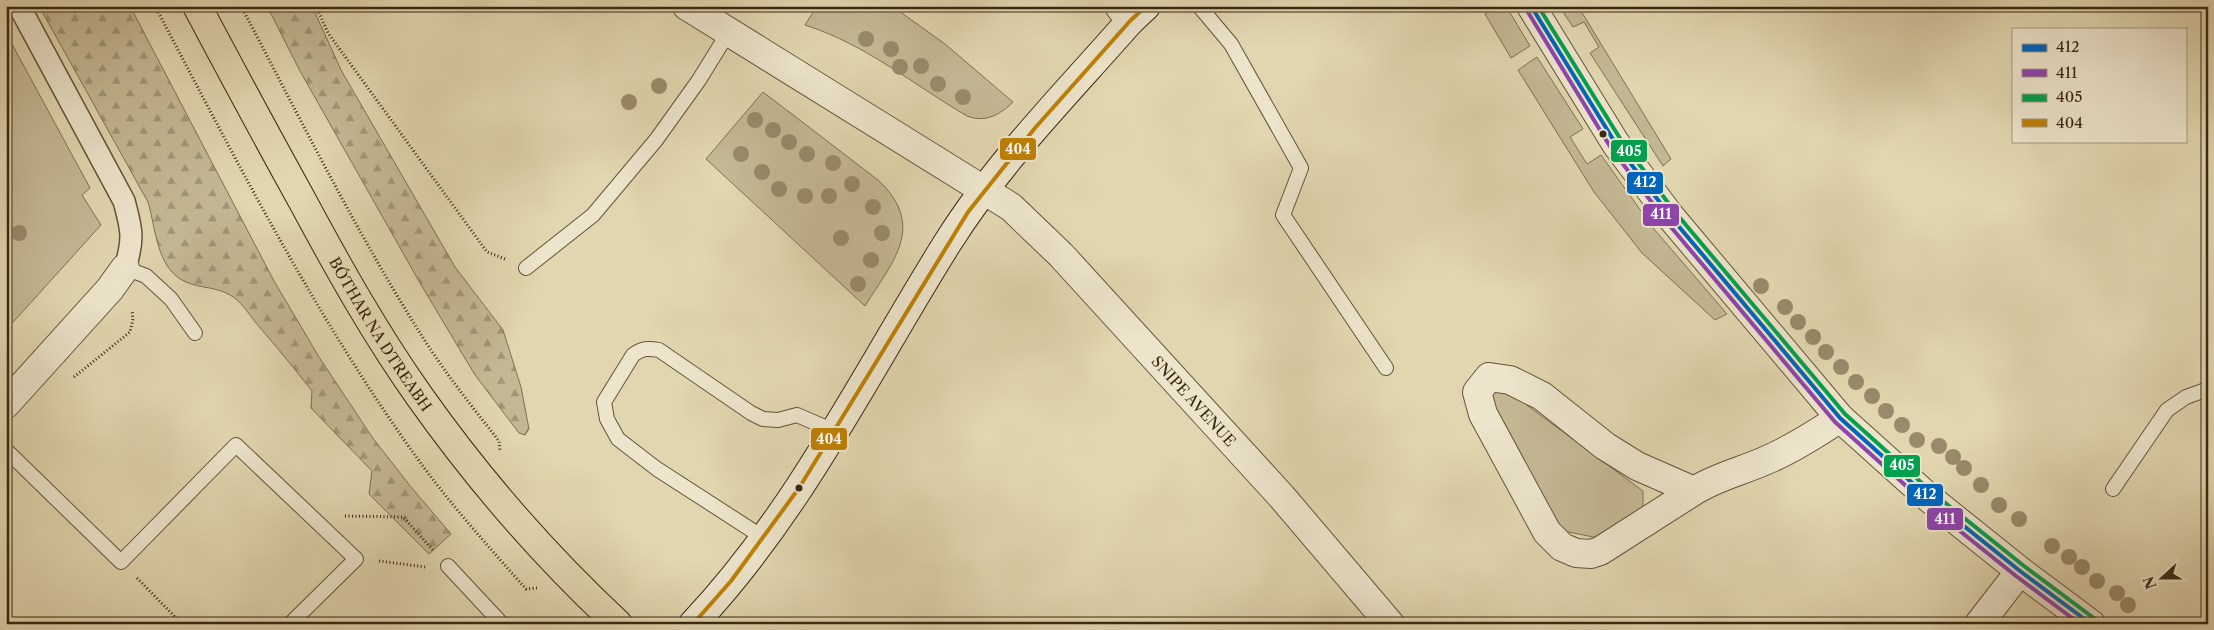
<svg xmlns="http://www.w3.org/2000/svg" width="2214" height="630" viewBox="0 0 2214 630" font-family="'Libre Caslon Text',serif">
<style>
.grass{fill:#c4b894;stroke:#7e7053}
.forest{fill:url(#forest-firs);stroke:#7e7053}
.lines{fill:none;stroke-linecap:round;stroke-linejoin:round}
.service-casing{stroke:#635439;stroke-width:16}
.pedestrian-casing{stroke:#635439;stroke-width:24}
.minor-casing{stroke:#635439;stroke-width:30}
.tertiary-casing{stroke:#635439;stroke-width:30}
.secondary-casing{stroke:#392812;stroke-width:30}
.trunk-casing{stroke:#392812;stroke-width:30}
.path{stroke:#392812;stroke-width:3;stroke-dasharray:1 2.5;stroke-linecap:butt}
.service{stroke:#ece4cb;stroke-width:14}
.pedestrian{stroke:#ece4cb;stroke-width:21}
.minor{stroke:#ece4cb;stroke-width:28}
.tertiary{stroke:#ece4cb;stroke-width:28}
.secondary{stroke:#ece4cb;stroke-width:28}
.trunk{stroke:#e1d6af;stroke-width:28}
.bus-1-casing{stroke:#ece4cb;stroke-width:8}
.bus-2-casing{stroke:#ece4cb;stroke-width:8}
.bus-3-casing{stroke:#ece4cb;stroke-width:8}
.bus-4-casing{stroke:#ece4cb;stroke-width:8}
.bus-1{stroke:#0065bd;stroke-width:4}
.bus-2{stroke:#8e44ad;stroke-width:4}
.bus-3{stroke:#03a04e;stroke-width:4}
.bus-4{stroke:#be8005;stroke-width:4}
.tree{fill:#988a6a}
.bus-dot{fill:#392812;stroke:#ece4cb;stroke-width:2}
.labels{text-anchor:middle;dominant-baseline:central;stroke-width:4.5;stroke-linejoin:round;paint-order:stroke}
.street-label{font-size:15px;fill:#392812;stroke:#ece4cb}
.line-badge{stroke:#ece4cb;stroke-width:2}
.badge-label{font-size:14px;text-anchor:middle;font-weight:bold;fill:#fff}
</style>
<defs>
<pattern id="forest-firs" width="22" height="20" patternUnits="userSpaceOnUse" patternTransform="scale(1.25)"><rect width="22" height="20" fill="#c4b894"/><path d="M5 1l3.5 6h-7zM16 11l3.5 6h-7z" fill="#a09677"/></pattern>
</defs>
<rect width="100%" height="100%" fill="#e1d6af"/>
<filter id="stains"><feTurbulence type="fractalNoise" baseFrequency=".004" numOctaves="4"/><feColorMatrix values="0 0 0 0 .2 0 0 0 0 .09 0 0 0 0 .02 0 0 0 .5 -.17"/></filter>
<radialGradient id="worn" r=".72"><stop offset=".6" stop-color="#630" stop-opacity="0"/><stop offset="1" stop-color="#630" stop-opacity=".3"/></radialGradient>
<g class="grass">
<path d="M817 6H892L945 44 1013 102C1000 115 985 123 967 116 914 85 865 44 805 25Z"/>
<path d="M1498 6H1506L1530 46 1511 58 1485 14Z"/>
<path d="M1559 6H1578L1671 159 1663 166 1590 53 1599 47 1584 22 1573 27Z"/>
<path d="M6 33 90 188 82 195 101 225 6 330Z"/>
<path d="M1537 57 1583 129 1570 137 1587 164 1601 155 1654 229 1727 314 1715 320 1642 253 1594 192 1518 70Z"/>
<path d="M763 92 878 180C927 226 893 261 865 306L706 159Z"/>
<path d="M1497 383 1643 491V508L1598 538 1554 529 1483 400Z"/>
</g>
<g class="forest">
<path d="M39 6H130L274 281 319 357 372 437 411 487 451 534 429 554 369 494 372 471 311 408 312 391C294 368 275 345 256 323 249 314 240 300 230 295 217 287 199 288 186 282 156 269 156 228 148 202Z"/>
<path d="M267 6H312L341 70 455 267 503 330 521 387 529 429 525 435 519 433 475 375 420 283 300 71Z"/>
</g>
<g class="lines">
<defs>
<g id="service">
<path d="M1199 6 1231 44 1301 168 1283 215 1386 368"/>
<path d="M125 268 146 276 171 299 195 333"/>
<path d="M526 268 593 215 656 140 699 80 728 33"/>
<path d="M6 450 121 562 236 445 356 559 290 624"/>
<path d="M2113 489 2167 410 2186 397 2208 389"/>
<path d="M764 538 657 469 618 439 607 419 604 402 633 355C642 348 648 348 659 350L751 413 763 419 778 420 797 415 834 431"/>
<path d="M448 566 502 624"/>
</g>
<path id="pedestrian" d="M19 6 124 201C132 230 134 239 125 268"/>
<g id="minor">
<path id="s1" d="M687 6 1011 207 1061 255 1282 497 1390 624"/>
<path d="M1119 6 1130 21"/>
<path d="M6 404 110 289 125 268"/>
<path d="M1694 491 1600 551 1591 554 1576 553 1562 547 1547 532 1483 414 1477 392 1489 377 1510 380 1542 396 1605 446 1637 466 1694 491C1718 476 1743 471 1769 459 1794 448 1816 434 1840 418"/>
<path d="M1979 624 2020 571"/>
</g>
<path id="tertiary" d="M1531 6 1616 144 1670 216 1840 418 1929 498 2020 571 2091 624"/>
<path id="secondary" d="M693 624C799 512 867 371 948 242 999 161 1068 92 1130 21L1146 6"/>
<g id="trunk">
<path id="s2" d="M197 6C232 72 267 137 303 202 339 269 376 335 420 397 478 479 544 555 618 624"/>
</g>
</defs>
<use href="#service" class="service-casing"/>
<use href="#pedestrian" class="pedestrian-casing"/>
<use href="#minor" class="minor-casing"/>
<use href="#tertiary" class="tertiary-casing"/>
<use href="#secondary" class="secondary-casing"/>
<use href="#trunk" class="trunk-casing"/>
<g class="path">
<path d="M155 6C236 160 315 316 417 458 450 504 488 546 526 589L537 588"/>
<path d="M241 6C301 120 358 236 427 344 449 378 474 409 499 441L500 451"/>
<path d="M316 6 328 33 487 252 505 259"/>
<path d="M74 377 130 332 133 319 132 311"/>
<path d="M345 516 403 517 434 551"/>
<path d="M379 561 425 567"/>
<path d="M137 578 182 624"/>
<path d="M6 622 8 624"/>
</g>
<use href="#service" class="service"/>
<use href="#pedestrian" class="pedestrian"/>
<use href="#minor" class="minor"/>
<use href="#tertiary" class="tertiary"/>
<use href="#secondary" class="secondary"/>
<use href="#trunk" class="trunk"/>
<defs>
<path id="bus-1" d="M1531 6 1616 144 1670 216 1840 418 1929 498 2020 571 2091 624"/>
<path id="bus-2" d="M1526 9 1611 148 1665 220 1835 422 1925 503 2016 576 2080 624"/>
<path id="bus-3" d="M1538 6 1621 140 1675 212 1845 414 1933 493 2024 566 2095 619"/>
<path id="bus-4" d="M693 624 731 581 799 488 968 212 1035 128 1130 21 1146 6"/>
</defs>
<use href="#bus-1" class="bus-1-casing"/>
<use href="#bus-2" class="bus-2-casing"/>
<use href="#bus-3" class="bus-3-casing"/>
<use href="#bus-4" class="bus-4-casing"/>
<use href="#bus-1" class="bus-1"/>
<use href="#bus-2" class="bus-2"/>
<use href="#bus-3" class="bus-3"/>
<use href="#bus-4" class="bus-4"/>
</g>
<g class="tree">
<circle cx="866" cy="39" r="8"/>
<circle cx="891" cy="49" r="8"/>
<circle cx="921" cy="66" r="8"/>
<circle cx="900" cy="67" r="8"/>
<circle cx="938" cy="84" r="8"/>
<circle cx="659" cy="86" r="8"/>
<circle cx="963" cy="97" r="8"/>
<circle cx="629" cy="102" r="8"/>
<circle cx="755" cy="120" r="8"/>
<circle cx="773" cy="130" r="8"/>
<circle cx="789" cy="142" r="8"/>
<circle cx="741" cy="154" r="8"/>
<circle cx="807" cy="154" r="8"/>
<circle cx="833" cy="163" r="8"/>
<circle cx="762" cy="172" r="8"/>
<circle cx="852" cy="184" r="8"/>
<circle cx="779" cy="189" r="8"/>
<circle cx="805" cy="196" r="8"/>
<circle cx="829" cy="196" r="8"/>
<circle cx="873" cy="207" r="8"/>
<circle cx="19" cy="233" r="8"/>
<circle cx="882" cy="233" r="8"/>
<circle cx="841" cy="238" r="8"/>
<circle cx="871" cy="260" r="8"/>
<circle cx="858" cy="284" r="8"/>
<circle cx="1761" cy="286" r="8"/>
<circle cx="1785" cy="307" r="8"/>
<circle cx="1798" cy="322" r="8"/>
<circle cx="1813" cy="337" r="8"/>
<circle cx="1826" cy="352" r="8"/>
<circle cx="1841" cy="367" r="8"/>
<circle cx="1856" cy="382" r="8"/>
<circle cx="1872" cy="396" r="8"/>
<circle cx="1886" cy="411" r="8"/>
<circle cx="1902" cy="425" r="8"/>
<circle cx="1917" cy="440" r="8"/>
<circle cx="1939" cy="446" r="8"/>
<circle cx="1953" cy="457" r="8"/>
<circle cx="1964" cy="468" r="8"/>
<circle cx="1981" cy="485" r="8"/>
<circle cx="1999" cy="505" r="8"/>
<circle cx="2019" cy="519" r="8"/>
<circle cx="2052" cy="546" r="8"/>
<circle cx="2069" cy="557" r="8"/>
<circle cx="2082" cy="567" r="8"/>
<circle cx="2097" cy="581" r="8"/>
<circle cx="2117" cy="593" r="8"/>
<circle cx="2128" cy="605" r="8"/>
</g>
<g class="bus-dot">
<circle cx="1603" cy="134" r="4.5"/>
<circle cx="799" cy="488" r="4.5"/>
</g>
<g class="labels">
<g class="street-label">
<text stroke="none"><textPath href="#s2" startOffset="376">BÓTHAR NA DTREABH</textPath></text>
<text stroke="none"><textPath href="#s1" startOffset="648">SNIPE AVENUE</textPath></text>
</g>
</g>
<g class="line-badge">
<rect x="999" y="137" width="38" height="24" rx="5" fill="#be8005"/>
<rect x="1610" y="139" width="38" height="24" rx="5" fill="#03a04e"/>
<rect x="1626" y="171" width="38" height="24" rx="5" fill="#0065bd"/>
<rect x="1642" y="203" width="38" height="24" rx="5" fill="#8e44ad"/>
<rect x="810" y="427" width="38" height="24" rx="5" fill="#be8005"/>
<rect x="1883" y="454" width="38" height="24" rx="5" fill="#03a04e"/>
<rect x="1906" y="483" width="38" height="24" rx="5" fill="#0065bd"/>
<rect x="1926" y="507" width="38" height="24" rx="5" fill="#8e44ad"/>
</g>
<g class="badge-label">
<text x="1018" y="154">404</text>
<text x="1629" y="156">405</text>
<text x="1645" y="187">412</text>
<text x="1661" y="219">411</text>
<text x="829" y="444">404</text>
<text x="1902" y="470">405</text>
<text x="1925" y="499">412</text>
<text x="1945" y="524">411</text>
</g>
<rect width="2214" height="630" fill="none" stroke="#e1d6af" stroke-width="25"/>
<rect x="8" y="8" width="2199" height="615" fill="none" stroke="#392812" stroke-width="2.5"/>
<rect x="12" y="12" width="2189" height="605" fill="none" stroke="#392812"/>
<rect x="2012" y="28" width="175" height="115" fill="#ece4cb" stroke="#a49981"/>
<rect x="2022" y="44" width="25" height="8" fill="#0065bd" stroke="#a49981"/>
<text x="2056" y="52" font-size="15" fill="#392812">412</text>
<rect x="2022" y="69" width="25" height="8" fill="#8e44ad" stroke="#a49981"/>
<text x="2056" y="78" font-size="15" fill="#392812">411</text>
<rect x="2022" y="94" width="25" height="8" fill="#03a04e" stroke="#a49981"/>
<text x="2056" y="102" font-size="15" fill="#392812">405</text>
<rect x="2022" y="119" width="25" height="8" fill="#be8005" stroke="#a49981"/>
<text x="2056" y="128" font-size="15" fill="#392812">404</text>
<g transform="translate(2162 578) rotate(249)" stroke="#ece4cb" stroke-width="4" paint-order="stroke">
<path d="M0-4L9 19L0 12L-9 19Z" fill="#392812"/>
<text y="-8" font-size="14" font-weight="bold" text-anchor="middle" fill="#392812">N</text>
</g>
<rect width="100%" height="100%" filter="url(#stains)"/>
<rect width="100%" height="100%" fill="url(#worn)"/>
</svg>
